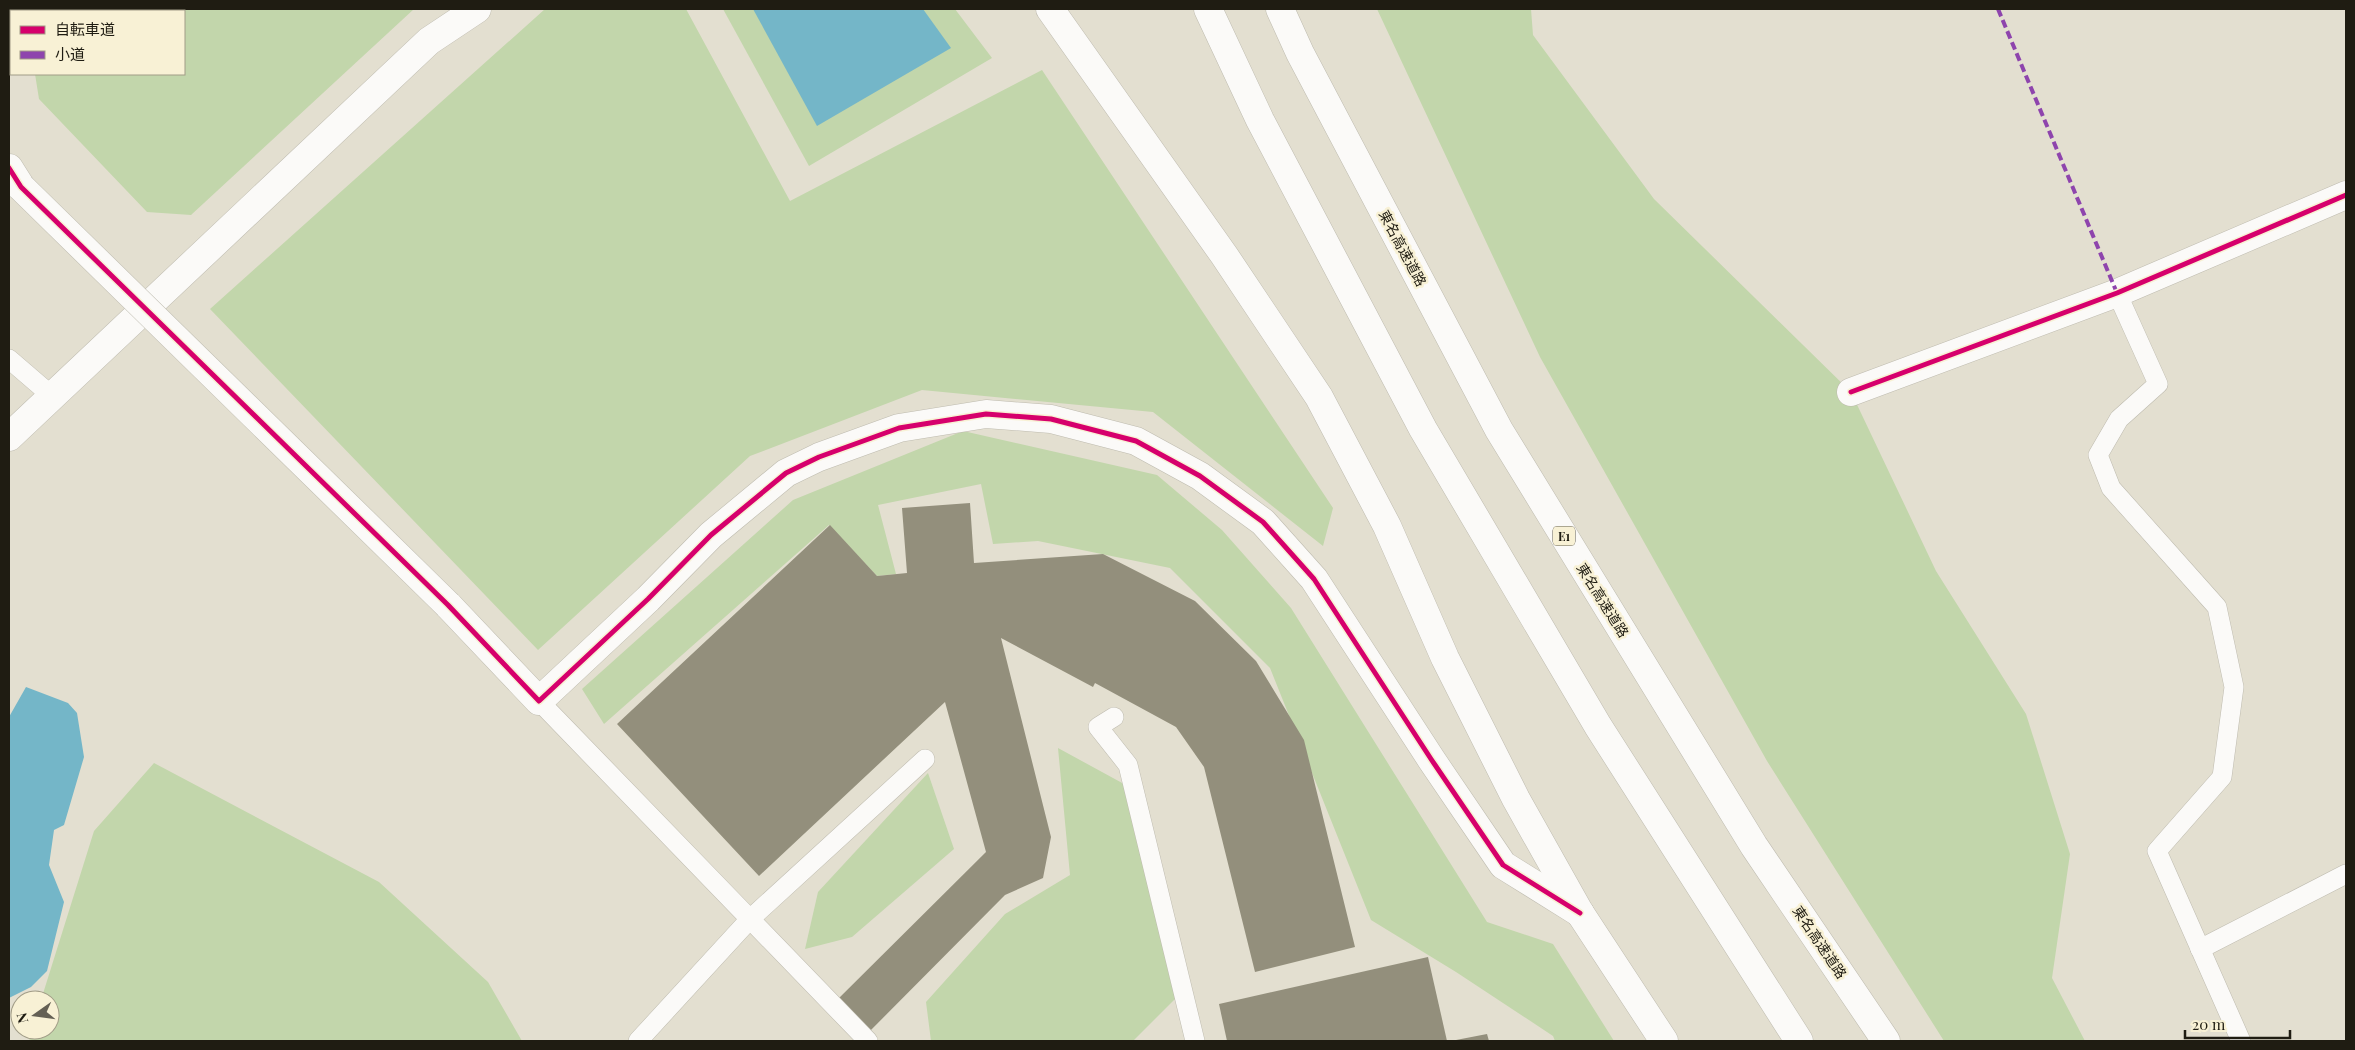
<svg xmlns="http://www.w3.org/2000/svg" width="2355" height="1050" viewBox="0 0 2355 1050" font-family="'Playfair Display','Noto Sans JP',serif">
<style>
.green{fill:#c2d6ab}
.water{fill:#74b6c8}
.building{fill:#938f7c}
.lines{fill:none;stroke-linecap:round;stroke-linejoin:round}
.lane-casing{stroke:#bebbaf;stroke-width:20}
.street-casing{stroke:#bebbaf;stroke-width:29}
.secondary-casing{stroke:#bebbaf;stroke-width:29}
.highway-casing{stroke:#bebbaf;stroke-width:29}
.lane{stroke:#fbfaf8;stroke-width:19}
.street{stroke:#fbfaf8;stroke-width:28}
.secondary{stroke:#fbfaf8;stroke-width:28}
.highway{stroke:#fbfaf8;stroke-width:28}
.street-bridge-casing{stroke:#bebbaf;stroke-width:29;stroke-linecap:butt}
.street-bridge{stroke:#fbfaf8;stroke-width:28}
.quiet{stroke:#8e44ad;stroke-width:4;stroke-dasharray:8 4;stroke-linecap:butt}
.cycleway-casing{stroke:#f8f1d5;stroke-width:8}
.cycleway{stroke:#d6006c;stroke-width:5}
.labels{text-anchor:middle;dominant-baseline:central;stroke-width:5;stroke-linejoin:round;paint-order:stroke}
.shield{fill:#f8f1d5;stroke:#605c4c;stroke-width:1}
.shield-label{font-size:12px;font-weight:bold;fill:#1f1c12}
.street-label{font-size:14px;fill:#1f1c12;stroke:#f8f1d5}
</style>
<rect width="100%" height="100%" fill="#e3dfd0"/>
<g class="green">
<path d="M25 9H414L191 215 147 212 39 99 35 74H184V11H25Z"/>
<path d="M545 9H686L790 201 1042 70 1333 508 1323 546 1153 412 922 390 750 456 538 650 210 309Z"/>
<path d="M723 9H955L992 58 809 166Z"/>
<path d="M1377 9H1531L1533 35 1654 199 1851 392 1936 571 2026 714 2070 854 2052 978 2085 1041H1944L1767 761 1540 357Z"/>
<path d="M963 431 1157 475 1222 530 1291 608 1487 922 1553 944 1614 1041H1555L1553 1036 1456 972 1371 920 1270 668 1170 568 1038 541 993 544 981 484 878 505 896 574 877 576 829 525 604 724 582 689 793 500Z"/>
<path d="M1058 748 1124 784 1181 993 1133 1041H931L926 1002 1005 914 1070 875Z"/>
<path d="M154 763 379 882 488 982 522 1041H29L32 1030H50V1000H41L94 831Z"/>
<path d="M928 773 954 849 852 937 805 949 818 892Z"/>
</g>
<g class="water">
<path d="M753 9H923L951 48 817 126Z"/>
<path d="M26 687 68 703 77 713 84 757 64 825 54 830 49 865 64 902 47 971 31 987 9 998V717Z"/>
</g>
<g class="building">
<path d="M970 503 974 563 1103 554 1195 601 1256 661 1304 740 1355 947 1255 972 1204 767 1176 727 1095 683 1093 687 1001 638 1051 837 1043 878 1005 895 866 1035 834 1003 986 852 945 702 759 876 617 724 830 525 877 576 907 573 902 508Z"/>
<path d="M1428 957 1447 1041H1227L1219 1004Z"/>
<path d="M1487 1034 1489 1041H1456V1040Z"/>
</g>
<g class="lines">
<defs>
<g id="lane">
<path d="M2117 293 2158 384 2119 419 2098 455 2111 488 2217 607 2234 687 2222 777 2157 851 2241 1041"/>
<path d="M9 359 52 396"/>
<path d="M539 701 868 1041"/>
<path d="M1114 717 1098 727 1128 765 1195 1041"/>
<path d="M2200 949 2346 874"/>
<path d="M638 1041 750 919 925 759"/>
</g>
<g id="street">
<path d="M9 168 21 187"/>
<path d="M1851 392 2117 293 2346 195"/>
<path d="M448 605 539 701 648 599 711 535 786 473 819 457 899 428 986 414 1051 419 1136 441 1200 476 1263 522 1314 579 1431 759 1503 865 1580 913"/>
</g>
<g id="secondary">
<path d="M1050 9 1224 255 1319 397 1387 526 1445 658 1516 799 1580 913 1664 1041"/>
<path d="M9 437 429 41 477 9"/>
</g>
<g id="highway">
<path d="M1208 9 1260 120 1423 429 1598 726 1799 1041"/>
<path d="M1280 9 1300 53 1499 430 1754 846 1886 1041"/>
</g>
</defs>
<use href="#lane" class="lane-casing"/>
<use href="#street" class="street-casing"/>
<use href="#secondary" class="secondary-casing"/>
<use href="#highway" class="highway-casing"/>
<use href="#lane" class="lane"/>
<use href="#street" class="street"/>
<use href="#secondary" class="secondary"/>
<use href="#highway" class="highway"/>
<defs>
<path id="street-bridge" d="M21 187 448 605"/>
</defs>
<use href="#street-bridge" class="street-bridge-casing"/>
<use href="#street-bridge" class="street-bridge"/>
<path class="quiet" d="M1998 9 2117 293"/>
<defs>
<g id="cycleway">
<path d="M9 168 21 187 448 605 539 701 648 599 711 535 786 473 819 457 899 428 986 414 1051 419 1136 441 1200 476 1263 522 1314 579 1431 759 1503 865 1580 913"/>
<path d="M1851 392 2117 293 2346 195"/>
</g>
</defs>
<use href="#cycleway" class="cycleway-casing"/>
<use href="#cycleway" class="cycleway"/>
</g>
<g class="labels">
<rect class="shield" x="1553" y="526.5" width="22" height="19" rx="4"/>
<g class="shield-label">
<text x="1564" y="536">E1</text>
</g>
<g class="street-label">
<text transform="translate(1403 248) rotate(62)">東名高速道路</text>
<text transform="translate(1603 600) rotate(58)">東名高速道路</text>
<text transform="translate(1820 942) rotate(56)">東名高速道路</text>
</g>
</g>
<rect width="2355" height="1050" fill="none" stroke="#1f1c12" stroke-width="20"/>
<rect x="10" y="10" width="175" height="65" fill="#f8f1d5" stroke="#a19c87"/>
<rect x="20" y="26" width="25" height="8" fill="#d6006c" stroke="#a19c87"/>
<text x="55" y="35" font-size="15" fill="#1f1c12">自転車道</text>
<rect x="20" y="51" width="25" height="8" fill="#8e44ad" stroke="#a19c87"/>
<text x="55" y="60" font-size="15" fill="#1f1c12">小道</text>
<g transform="translate(35 1015) rotate(256)"><circle r="24" fill="#f8f1d5" stroke="#a19c87"/>
<path d="M0-4L9 19L0 12L-9 19Z" fill="#646054"/>
<text y="-8" font-size="14" font-weight="bold" text-anchor="middle" fill="#1f1c12">N</text>
</g>
<path d="M2185 1030v8h105v-8" fill="none" stroke="#1f1c12" stroke-width="2.5"/>
<text x="2192" y="1030" font-size="15" fill="#1f1c12" stroke="#f8f1d5" stroke-width="4" paint-order="stroke">20 m</text>
</svg>
